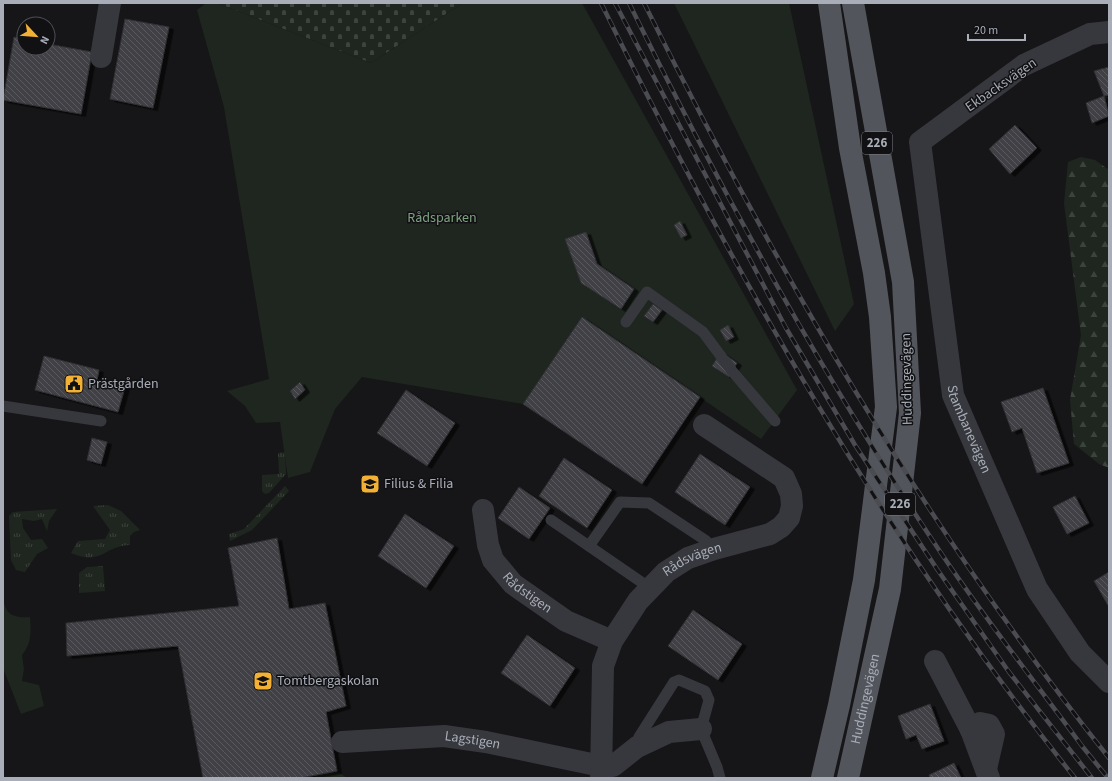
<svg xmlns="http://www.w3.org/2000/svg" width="1112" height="781" viewBox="0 0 1112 781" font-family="'Source Sans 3',sans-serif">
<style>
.grass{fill:url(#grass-tufts)}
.forest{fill:url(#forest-firs)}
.cemetery{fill:url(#cemetery-stones)}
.green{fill:#1e261f}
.building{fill:url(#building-back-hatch);stroke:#303034;filter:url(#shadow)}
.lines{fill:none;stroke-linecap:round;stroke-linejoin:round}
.lane{stroke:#37383d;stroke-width:11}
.street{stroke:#37383d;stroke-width:22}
.primary{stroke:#53555c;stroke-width:22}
.rail-casing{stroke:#4a4c52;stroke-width:4.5}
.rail{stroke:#111113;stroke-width:3;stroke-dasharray:9;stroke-linecap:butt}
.labels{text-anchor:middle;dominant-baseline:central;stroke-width:3;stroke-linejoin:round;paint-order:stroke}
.shield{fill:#111113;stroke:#7b7e86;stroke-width:1}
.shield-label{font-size:13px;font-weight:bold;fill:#a8adb8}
.street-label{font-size:14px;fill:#a8adb8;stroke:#111113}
.park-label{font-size:14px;fill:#7fa381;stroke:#111113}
.poi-label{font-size:14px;fill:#a8adb8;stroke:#111113;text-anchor:start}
</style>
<defs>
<pattern id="grass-tufts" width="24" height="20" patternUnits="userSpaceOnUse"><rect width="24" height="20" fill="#1e261f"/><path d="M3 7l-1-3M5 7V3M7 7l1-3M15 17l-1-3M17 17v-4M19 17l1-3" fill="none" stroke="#3c433d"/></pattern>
<pattern id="forest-firs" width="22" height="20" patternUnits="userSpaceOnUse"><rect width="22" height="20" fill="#1e261f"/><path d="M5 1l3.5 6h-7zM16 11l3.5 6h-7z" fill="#3c433d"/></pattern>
<pattern id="cemetery-stones" width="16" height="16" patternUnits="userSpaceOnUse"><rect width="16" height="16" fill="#1e261f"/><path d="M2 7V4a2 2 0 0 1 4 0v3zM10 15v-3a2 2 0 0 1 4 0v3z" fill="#3c433d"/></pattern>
<pattern id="building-back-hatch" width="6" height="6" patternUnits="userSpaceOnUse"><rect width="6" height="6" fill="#404145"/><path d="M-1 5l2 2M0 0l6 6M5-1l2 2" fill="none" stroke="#595a5e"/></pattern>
<filter id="shadow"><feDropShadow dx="4.5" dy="2.5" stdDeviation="0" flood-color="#0009"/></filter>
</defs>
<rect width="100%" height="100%" fill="#161618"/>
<g class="grass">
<path d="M285 452 286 474 269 493 265 494 262 491V475L279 474 278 453Z"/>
<path d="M285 486 289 491 252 530 230 541 229 534 244 529Z"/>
<path d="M108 505 121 511 140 530 134 532 130 536V545C103 546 103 566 71 553L78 541 105 539 110 530 93 506Z"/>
<path d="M57 509 49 521 47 531 42 519 34 521 22 519 23 528 31 540 42 539 48 548 37 554 25 572 16 570 11 560 9 516 13 512Z"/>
<path d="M103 566 105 591 79 593V573L87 567Z"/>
</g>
<path class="forest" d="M1081 157 1095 160 1109 170V468L1099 464 1074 444 1070 400 1081 335 1064 203 1068 162Z"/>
<path class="cemetery" d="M217 3H463L371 63Z"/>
<g class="green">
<path d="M206 3H217L371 63 463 3H582L797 390 761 439 582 317 523 404 362 377 335 409 310 472 288 478 280 422 256 423 245 406 227 391 269 379 224 107 197 10Z"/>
<path d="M674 3H789L854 304 835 331Z"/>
<path d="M3 590C5 594 3 601 5 606 8 617 20 618 30 617 31 632 32 643 22 655L24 669 22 681 39 685 44 706 21 714 3 668Z"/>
<path d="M337 771 347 778H315L316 775Z"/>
</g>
<g class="building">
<path d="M125 19 169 27 153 108 110 99Z"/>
<path d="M14 37 24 39V48H48V44L92 52 81 114 3 100Z"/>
<path d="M1109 67V95L1104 96 1094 71Z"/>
<path d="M1104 96 1109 116 1092 123 1086 103Z"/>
<path d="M1015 125 1037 148 1010 174 989 149Z"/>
<path d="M680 221 687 235 681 238 674 225Z"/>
<path d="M586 232 597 264 634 289 621 309 581 283 565 239Z"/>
<path d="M653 304 662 310 653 322 644 316Z"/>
<path d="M582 317 700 397 642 484 523 404Z"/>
<path d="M728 325 734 337 726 341 720 330Z"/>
<path d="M721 352 737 363 729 377 712 366Z"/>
<path d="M44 356 99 370 97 380 125 387 118 412 35 390Z"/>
<path d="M300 382 305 390 295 399 290 391Z"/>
<path d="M1043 388 1069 463 1037 473 1022 428 1012 432 1001 402Z"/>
<path d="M406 390 455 423 427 466 377 433Z"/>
<path d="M92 438 107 442 101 464 87 460Z"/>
<path d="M700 454 750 487 725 525 675 492Z"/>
<path d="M564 458 612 490 587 528 539 496Z"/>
<path d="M519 487 550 508 529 539 498 518Z"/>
<path d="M1075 496 1089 523 1067 534 1053 507Z"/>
<path d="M405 514 454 546 426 588 378 556Z"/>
<path d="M277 538 289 609 325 603 346 706 326 712 337 771 300 778H203L178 646 67 656 66 623 239 606 228 548Z"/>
<path d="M1109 572V607L1094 581Z"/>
<path d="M693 610 742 644 718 680 668 646Z"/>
<path d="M527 635 575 668 550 706 501 673Z"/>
<path d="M930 704 944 741 922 749 916 735 906 739 898 716Z"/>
<path d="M954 763 961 778H930L929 775Z"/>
</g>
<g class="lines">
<g class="lane">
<path d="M626 322 647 292 703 332 732 371 775 421"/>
<path d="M3 406 101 421"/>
<path d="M551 520 650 588"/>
<path d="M589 546 620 502 649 503 705 540 714 549"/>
<path d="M637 746 639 737 674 682 679 680 705 691 709 700 701 729 717 767 720 778"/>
</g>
<g class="street">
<path id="s1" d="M1109 32 1090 34 1024 65 920 142 953 395 1037 589 1080 653 1109 682"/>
<path d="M101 57 110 3"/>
<path id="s2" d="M483 510 488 545 493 560 513 584 566 621 612 641"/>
<path d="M935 661 971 730 989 778"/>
<path d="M971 730 980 723 989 725 994 734 986 769"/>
<path id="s3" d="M342 742 444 736 486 742 601 766H613L637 747 669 732 701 729"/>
<path id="s4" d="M601 778 603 666 612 641 638 601 666 572 688 558 714 549 770 534 781 527 789 518 792 506 791 494 784 478 704 425"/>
</g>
<g class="primary">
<path d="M822 778 839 705 864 580 886 407 880 317 874 273 850 148 829 3"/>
<path id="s5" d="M848 778 890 589 910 413 903 282 853 3"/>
</g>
<defs>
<g id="rail">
<path d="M601 3C735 275 885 541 1075 778"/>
<path d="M615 3 786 328 855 445 937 569 1009 672 1092 778"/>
<path d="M629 3C720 189 820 372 935 544 981 614 1033 679 1082 746L1108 778"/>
<path d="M644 3C776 269 924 526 1109 758"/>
</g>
</defs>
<use href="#rail" class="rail-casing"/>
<use href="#rail" class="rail"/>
</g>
<defs>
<symbol id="civic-square" viewBox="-11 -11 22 22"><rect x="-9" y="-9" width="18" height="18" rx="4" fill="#f2b134" stroke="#111113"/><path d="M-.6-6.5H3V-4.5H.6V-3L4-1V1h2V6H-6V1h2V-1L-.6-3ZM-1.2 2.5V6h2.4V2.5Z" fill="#111"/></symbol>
<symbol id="school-square" viewBox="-11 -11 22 22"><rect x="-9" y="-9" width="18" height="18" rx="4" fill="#f2b134" stroke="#111113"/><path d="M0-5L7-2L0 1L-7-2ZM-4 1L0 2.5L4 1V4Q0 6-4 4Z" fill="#111"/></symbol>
</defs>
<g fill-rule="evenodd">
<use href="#civic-square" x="63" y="373" width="22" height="22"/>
<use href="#school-square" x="359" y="473" width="22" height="22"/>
<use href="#school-square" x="252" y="670" width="22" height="22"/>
</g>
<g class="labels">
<g class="shield">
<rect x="862" y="132" width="30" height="22" rx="3"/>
<rect x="885" y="493" width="30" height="22" rx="3"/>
</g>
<g class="shield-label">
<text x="877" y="143">226</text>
<text x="900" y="504">226</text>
</g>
<g class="street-label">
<text transform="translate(1001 85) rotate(-35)">Ekbacksvägen</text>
<text transform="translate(907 379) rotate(-91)">Huddingevägen</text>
<text stroke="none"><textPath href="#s1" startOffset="514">Stambanevägen</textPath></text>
<text stroke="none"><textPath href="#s4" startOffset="256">Rådsvägen</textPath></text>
<text stroke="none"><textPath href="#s2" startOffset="99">Rådstigen</textPath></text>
<text stroke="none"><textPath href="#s5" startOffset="81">Huddingevägen</textPath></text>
<text stroke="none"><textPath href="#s3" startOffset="131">Lagstigen</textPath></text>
</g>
<g class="park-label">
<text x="442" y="218">Rådsparken</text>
</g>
<g class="poi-label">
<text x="88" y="384">Prästgården</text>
<text x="384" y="484">Filius &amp; Filia</text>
<text x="277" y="681">Tomtbergaskolan</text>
</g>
</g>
<rect width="1112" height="781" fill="none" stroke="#a8adb8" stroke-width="8"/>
<g transform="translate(36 36) rotate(116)"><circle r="19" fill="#111113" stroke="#4d4f55"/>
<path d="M0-3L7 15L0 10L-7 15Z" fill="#f2b134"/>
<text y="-6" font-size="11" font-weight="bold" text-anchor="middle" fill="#a8adb8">N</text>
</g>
<path d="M968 34v6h57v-6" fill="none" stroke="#a8adb8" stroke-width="2"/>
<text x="974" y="34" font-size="12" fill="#a8adb8" stroke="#111113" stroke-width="3" paint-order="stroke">20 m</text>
</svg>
